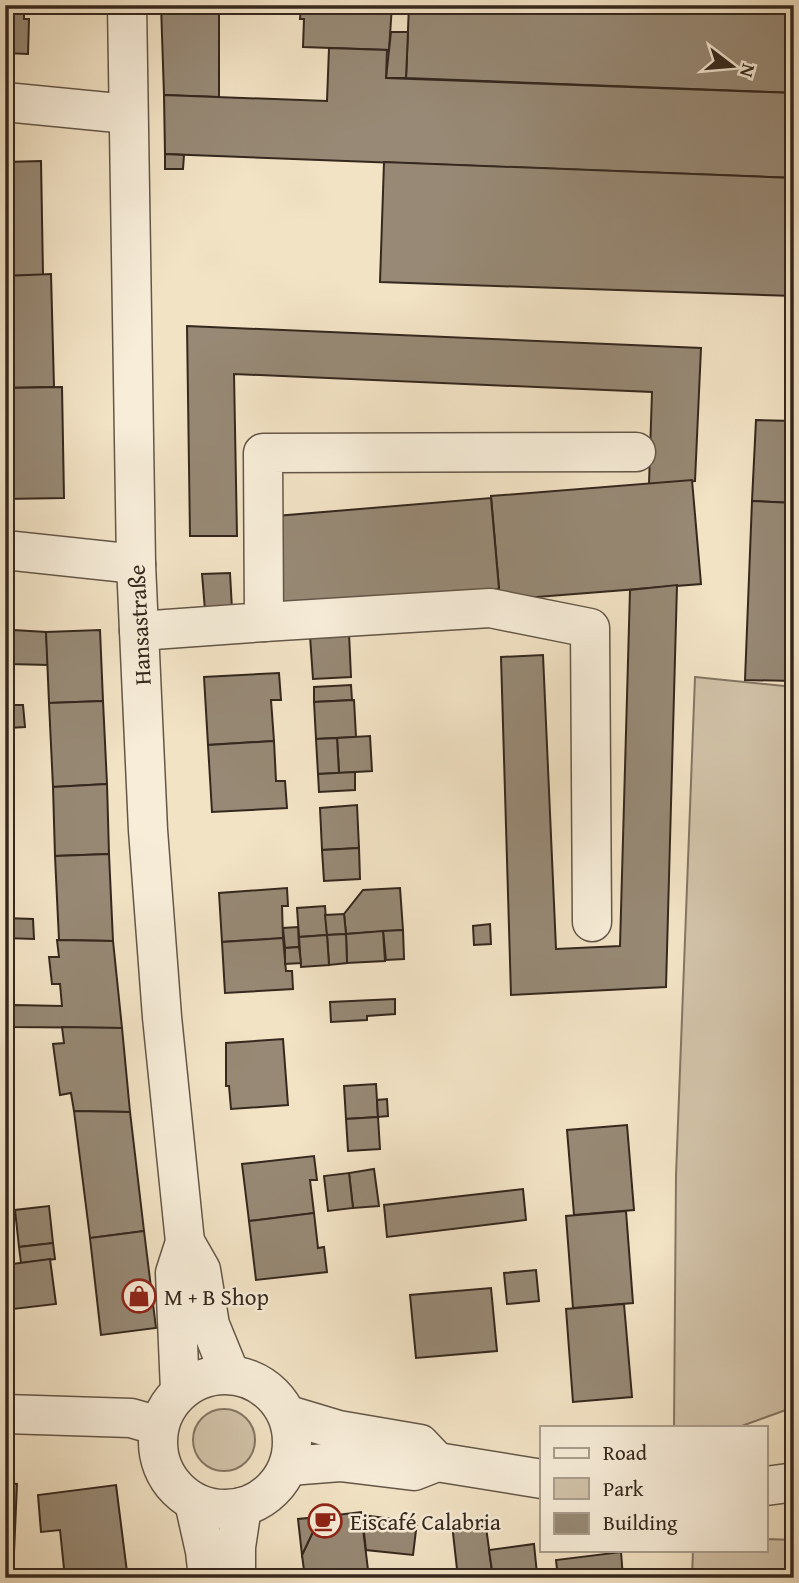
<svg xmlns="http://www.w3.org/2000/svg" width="799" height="1583" viewBox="0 0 799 1583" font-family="'Gentium Book Plus',serif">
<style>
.green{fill:#d2c3a9;stroke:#847664;stroke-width:2}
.building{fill:#978975;stroke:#35281e;stroke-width:2}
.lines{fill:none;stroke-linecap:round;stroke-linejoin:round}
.minor-casing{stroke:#645748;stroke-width:41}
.minor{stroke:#f7edd9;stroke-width:38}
.labels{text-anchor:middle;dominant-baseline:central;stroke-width:5;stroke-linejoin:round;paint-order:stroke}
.street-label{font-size:23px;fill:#35281e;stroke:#f7edd9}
.poi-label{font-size:23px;fill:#35281e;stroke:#f7edd9;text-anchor:start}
</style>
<rect width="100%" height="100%" fill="#f2e3c5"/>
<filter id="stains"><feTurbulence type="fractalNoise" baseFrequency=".00286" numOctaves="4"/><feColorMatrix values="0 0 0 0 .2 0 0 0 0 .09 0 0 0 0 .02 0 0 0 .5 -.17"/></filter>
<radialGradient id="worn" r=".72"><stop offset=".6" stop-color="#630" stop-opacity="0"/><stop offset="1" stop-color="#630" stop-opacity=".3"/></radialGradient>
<g class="green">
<path d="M695 677 794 687V1407L739 1427H674L676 1175Z"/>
<circle cx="224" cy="1440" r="31"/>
<path d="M766 1539 794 1540V1578H692L693 1550H766Z"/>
</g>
<g class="building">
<path d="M5 5H24V19H29L28 54 5 53Z"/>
<path d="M161 5H219V97L164 95Z"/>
<path d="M301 5H392L389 50 303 47 304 19H300Z"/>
<path d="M409 5H650L794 11V93L406 78Z"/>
<path d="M391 32H408L406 78H386Z"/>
<path d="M329 48 387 50 386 78 794 93V178L165 154 164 95 327 101Z"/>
<path d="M165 154 184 155 183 169H165Z"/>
<path d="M41 161 43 275 5 276V162Z"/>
<path d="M384 162 794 178V296L380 282Z"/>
<path d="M51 274 54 387 5 388V276Z"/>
<path d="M187 326 701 348 695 481 649 484 652 392 234 374 237 536H190Z"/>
<path d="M62 387 64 498 5 499V497L9 496 8 476 5 477V409H8V391H5V388Z"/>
<path d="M756 420 794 421V503L752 501Z"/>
<path d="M692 480 701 584 500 600 491 496Z"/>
<path d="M491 498 499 589 283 607 276 516Z"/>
<path d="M752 501 794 503V681L745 680Z"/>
<path d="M230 573 232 609 205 610 202 574Z"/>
<path d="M677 585 666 987 511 995 501 657 543 655 556 949 620 946 630 590Z"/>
<path d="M5 630H13L9 667H5Z"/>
<path d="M13 630 46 632 48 665 10 664Z"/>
<path d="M100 630 103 701 49 703 46 632Z"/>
<path d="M349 633 351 677 313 679 310 636Z"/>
<path d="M279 673 281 700H271L274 741 208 745 204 677Z"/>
<path d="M351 685 352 700 314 702V687Z"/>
<path d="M354 700 356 737 316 739 314 702Z"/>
<path d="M103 701 107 784 53 787 49 703Z"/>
<path d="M7 705H23L25 727 8 728Z"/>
<path d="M370 736 372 771 339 773 337 738Z"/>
<path d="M337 738 339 773 318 774 316 739Z"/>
<path d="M274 741 276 781H285L287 808 212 812 208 745Z"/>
<path d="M355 772V790L319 792 318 774Z"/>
<path d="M107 784 109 854 55 856 53 787Z"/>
<path d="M357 805 359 848 322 850 320 808Z"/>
<path d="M359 848 360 879 324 881 322 850Z"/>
<path d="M109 854 113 941 59 940 55 856Z"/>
<path d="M287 888 288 906H282L283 938 222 942 219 893Z"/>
<path d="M400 888 403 930 346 934 344 914 363 890Z"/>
<path d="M325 906 327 935 299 937 297 908Z"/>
<path d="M344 914 346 934 327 935 325 915Z"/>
<path d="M5 918 33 919 34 939 5 938Z"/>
<path d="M490 924 491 944 474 945 473 926Z"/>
<path d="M298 927 299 947 285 948 283 928Z"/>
<path d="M403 930 404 959 386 960 383 931Z"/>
<path d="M383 931 385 961 347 963 346 934Z"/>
<path d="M346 934 347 963 329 965 327 935Z"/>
<path d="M327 935 329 965 301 967 299 937Z"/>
<path d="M283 938 286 971H292L293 989 225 993 222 942Z"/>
<path d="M57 940 113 941 122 1028 13 1027 14 1005 62 1006 60 984H52L49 957H59Z"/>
<path d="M299 947 301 963 285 964V948Z"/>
<path d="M395 999V1014L367 1016V1020L331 1022 330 1002Z"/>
<path d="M62 1027 122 1028 130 1112 74 1111 71 1093 60 1095 53 1044 64 1043Z"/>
<path d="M283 1039 288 1105 231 1109 229 1086H226V1043Z"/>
<path d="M376 1084 378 1117 346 1119 344 1086Z"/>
<path d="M387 1099 388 1116 378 1117 377 1100Z"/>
<path d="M74 1111 130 1112 144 1231 90 1238Z"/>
<path d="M378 1117 380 1149 348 1151 346 1119Z"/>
<path d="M627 1125 634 1210 574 1215 567 1130Z"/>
<path d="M314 1156 317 1180H310L314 1213 249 1221 242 1164Z"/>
<path d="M374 1169 379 1206 353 1208 349 1173Z"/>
<path d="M349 1173 353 1208 328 1211 324 1176Z"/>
<path d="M523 1189 526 1220 387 1237 384 1205Z"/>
<path d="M49 1206 53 1243 19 1247 15 1210Z"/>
<path d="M626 1211 633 1303 573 1308 566 1216Z"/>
<path d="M314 1213 318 1248 324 1247 327 1272 256 1280 249 1221Z"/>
<path d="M144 1231 156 1328 101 1335 90 1238Z"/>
<path d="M53 1243 55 1259 21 1263 19 1247Z"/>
<path d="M50 1259 56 1304 5 1310V1265Z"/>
<path d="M536 1270 539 1301 507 1304 504 1273Z"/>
<path d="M491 1288 497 1351 416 1358 410 1295Z"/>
<path d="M624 1304 632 1397 573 1402 566 1309Z"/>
<path d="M5 1483 17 1484 14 1553H5Z"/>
<path d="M116 1485 127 1572 151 1569 152 1578H65L60 1530 41 1532 38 1495Z"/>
<path d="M361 1512 369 1578H305L302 1555 320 1517Z"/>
<path d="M362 1515 417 1522 413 1555 366 1550Z"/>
<path d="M320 1517 302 1555 298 1519Z"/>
<path d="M452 1524 486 1527 493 1578H458Z"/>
<path d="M534 1544 537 1574 493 1578 489 1550Z"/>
<path d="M621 1552 623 1578H558L556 1560Z"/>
</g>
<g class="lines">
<defs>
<g id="minor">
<path d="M127 5 136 564 148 830 162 1017 185 1242 175 1273 180 1391"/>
<path d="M5 102 128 114"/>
<path d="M5 550 136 564"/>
<path d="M264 622 490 608 590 628 592 922"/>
<path d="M139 631 264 622 263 453 636 452"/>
<path d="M185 1242 201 1270 210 1325 230 1374"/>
<circle cx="225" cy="1442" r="67"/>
<path d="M5 1414 131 1418 159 1426"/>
<path d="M288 1415 338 1430 420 1444 437 1462"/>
<path d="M289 1466 340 1462 414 1471 437 1462 542 1479"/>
<path d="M766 1486 788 1483 794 1485"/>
<path d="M194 1502 205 1551 208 1578"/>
<path d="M236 1578V1547L242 1507"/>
</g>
</defs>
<use href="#minor" class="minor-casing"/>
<use href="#minor" class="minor"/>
</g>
<defs>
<symbol id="shop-ring" viewBox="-11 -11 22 22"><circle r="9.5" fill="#f7edd9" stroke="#8f2418" stroke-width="1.5"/><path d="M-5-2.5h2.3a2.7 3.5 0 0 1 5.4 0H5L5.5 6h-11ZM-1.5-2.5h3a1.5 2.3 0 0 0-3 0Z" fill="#8f2418"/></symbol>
<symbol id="cafe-ring" viewBox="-11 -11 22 22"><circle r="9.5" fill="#f7edd9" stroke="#8f2418" stroke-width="1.5"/><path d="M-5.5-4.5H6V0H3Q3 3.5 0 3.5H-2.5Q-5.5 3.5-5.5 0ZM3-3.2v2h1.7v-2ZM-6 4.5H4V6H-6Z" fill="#8f2418"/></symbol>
</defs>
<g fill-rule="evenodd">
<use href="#shop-ring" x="120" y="1277" width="38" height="38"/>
<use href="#cafe-ring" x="306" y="1502" width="38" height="38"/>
</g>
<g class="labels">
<g class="street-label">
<text transform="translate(139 625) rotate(-93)">Hansastraße</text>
</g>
<g class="poi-label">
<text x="164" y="1296">M + B Shop</text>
<text x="350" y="1521">Eiscafé Calabria</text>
</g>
</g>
<rect width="799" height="1583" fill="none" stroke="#f2e3c5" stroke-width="28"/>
<rect x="7" y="7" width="785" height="1569" fill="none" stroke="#35281e" stroke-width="3.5"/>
<rect x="14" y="14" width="771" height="1555" fill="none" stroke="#35281e" stroke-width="2"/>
<rect x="540" y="1426" width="228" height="126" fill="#f7edd9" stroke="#a99e8e" stroke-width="2"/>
<rect x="554" y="1448" width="35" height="10" fill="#f7edd9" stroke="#a99e8e" stroke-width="2"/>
<text x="603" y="1460" font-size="21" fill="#35281e">Road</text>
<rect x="554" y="1478" width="35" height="21" fill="#d2c3a9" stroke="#a99e8e" stroke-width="2"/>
<text x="603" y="1496" font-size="21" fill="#35281e">Park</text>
<rect x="554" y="1513" width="35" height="21" fill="#978975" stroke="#a99e8e" stroke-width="2"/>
<text x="603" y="1530" font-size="21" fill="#35281e">Building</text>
<g transform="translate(732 66) rotate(106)" stroke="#f7edd9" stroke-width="5" paint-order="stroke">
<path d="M0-5L12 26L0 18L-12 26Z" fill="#35281e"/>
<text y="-10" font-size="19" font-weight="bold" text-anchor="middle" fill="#35281e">N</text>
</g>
<rect width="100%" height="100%" filter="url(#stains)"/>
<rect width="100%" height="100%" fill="url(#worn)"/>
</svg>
